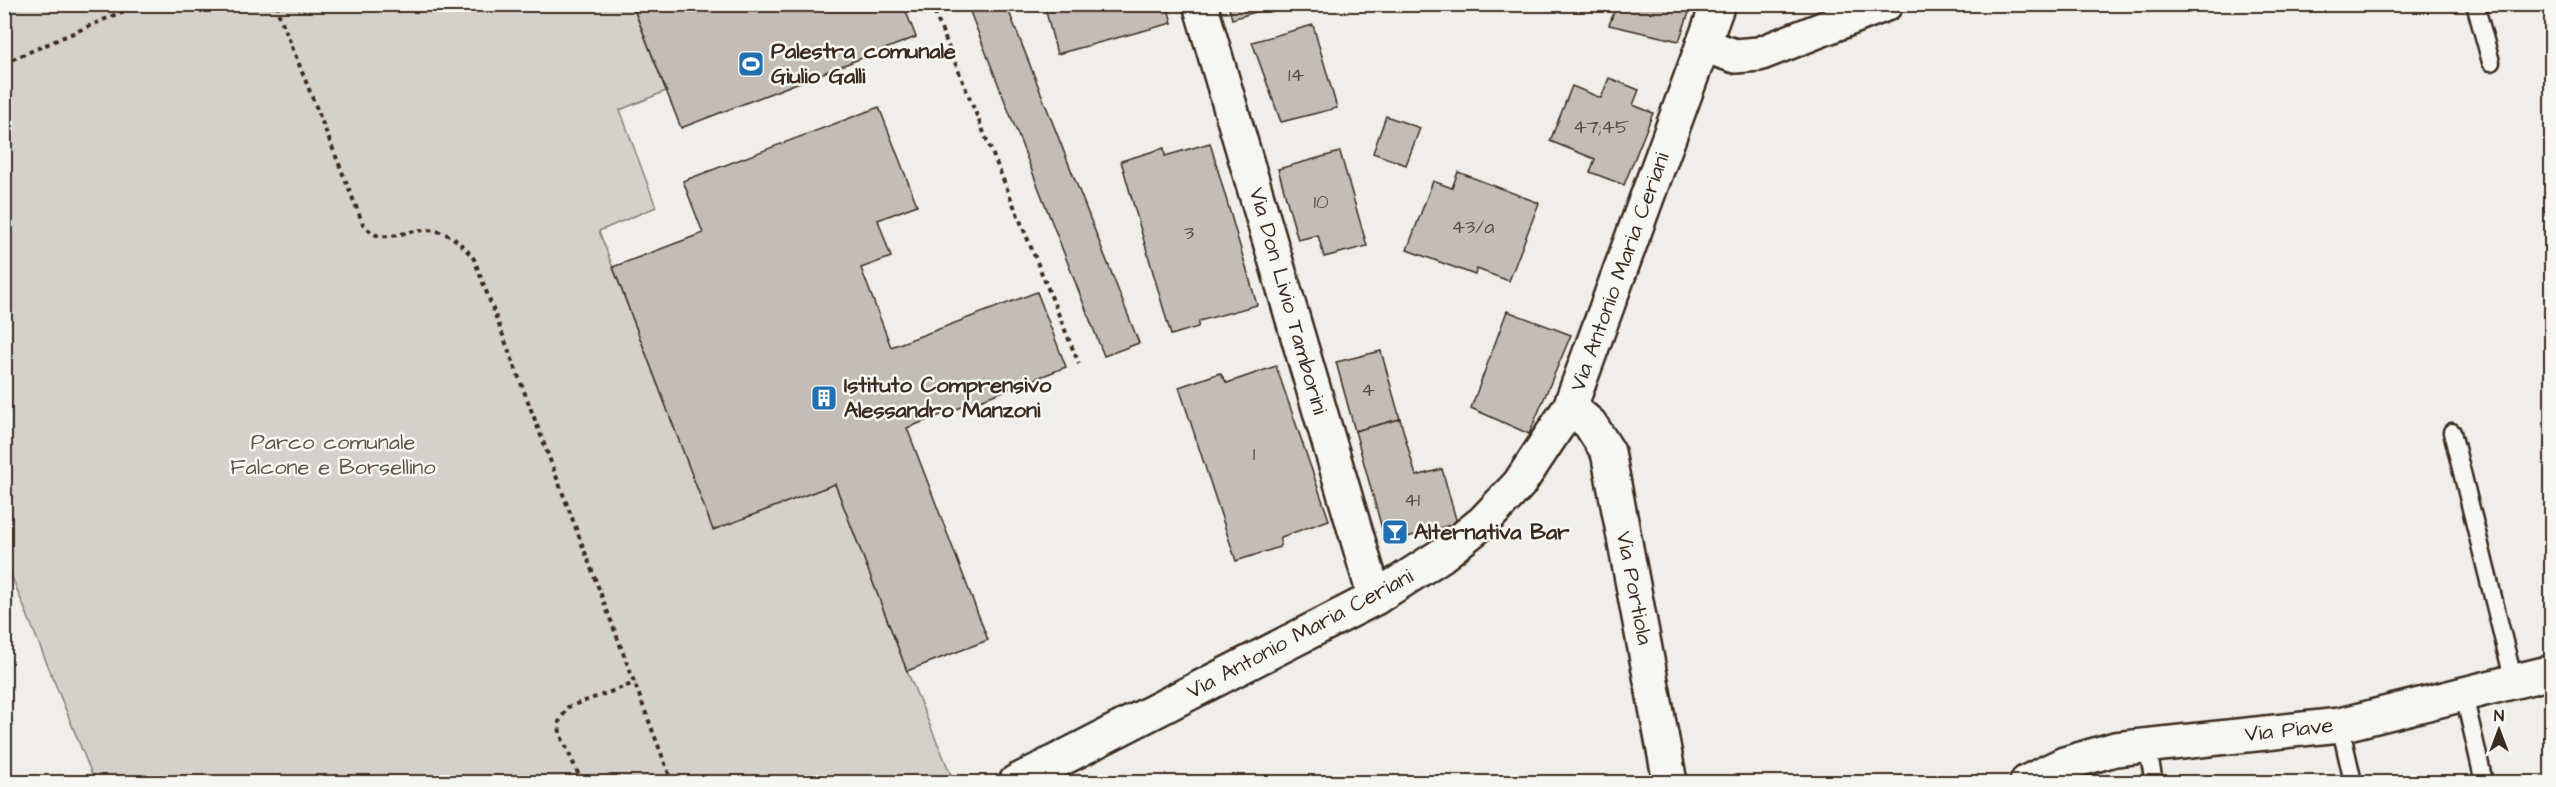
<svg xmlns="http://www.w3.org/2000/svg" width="2556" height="787" viewBox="0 0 2556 787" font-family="'Architects Daughter',sans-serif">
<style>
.green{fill:#d4d1cc;stroke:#887e75;stroke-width:1.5}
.building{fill:#c2bdb7;stroke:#3b2a1e;stroke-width:1.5}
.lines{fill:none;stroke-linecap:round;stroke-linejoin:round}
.service-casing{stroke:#3b2a1e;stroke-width:21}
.minor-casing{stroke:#3b2a1e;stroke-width:38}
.path{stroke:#3b2a1e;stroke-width:4;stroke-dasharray:4.5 4.5;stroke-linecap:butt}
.service{stroke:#f6f6f2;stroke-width:16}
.minor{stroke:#f6f6f2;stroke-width:33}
.labels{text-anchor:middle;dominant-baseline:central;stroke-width:5;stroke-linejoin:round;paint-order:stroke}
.number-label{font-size:20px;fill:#5d4f44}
.poi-label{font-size:22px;font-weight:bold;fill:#3b2a1e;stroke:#f6f6f2;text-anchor:start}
.street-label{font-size:22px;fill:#3b2a1e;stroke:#f6f6f2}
.park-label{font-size:22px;fill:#61544a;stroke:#f6f6f2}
</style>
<rect width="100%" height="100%" fill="#efeeea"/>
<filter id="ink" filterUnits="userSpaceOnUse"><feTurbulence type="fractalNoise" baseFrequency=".0167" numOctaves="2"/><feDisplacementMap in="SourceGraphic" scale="12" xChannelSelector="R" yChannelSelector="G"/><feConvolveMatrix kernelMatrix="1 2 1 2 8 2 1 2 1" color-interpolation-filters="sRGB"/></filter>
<g filter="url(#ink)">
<path class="green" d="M4 5H632L666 91 620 110 656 207 599 231 713 529 835 484 907 671 954 782H95L5 560Z"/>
<g class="building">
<path d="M632 4H903L916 37 681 128Z"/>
<path d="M967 4H1006L1139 343 1104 356Z"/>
<path d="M1044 4H1167L1172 23 1057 54Z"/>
<path d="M1228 4H1282L1232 19Z"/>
<path d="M1617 4H1692L1679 41 1609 25Z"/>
<path d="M1313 25 1337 108 1281 122 1252 42Z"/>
<path d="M1609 78 1639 90 1633 105 1653 113 1624 185 1590 172 1595 159 1550 141 1572 86 1601 98Z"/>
<path d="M879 107 917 205 878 220 891 257 861 268 891 347 1037 292 1066 367 907 428 988 640 907 671 835 484 713 530 613 267 703 233 683 181Z"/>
<path d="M1386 116 1420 128 1406 165 1373 153Z"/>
<path d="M1210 143 1257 305 1199 321 1198 327 1171 335 1121 161 1164 148 1165 156Z"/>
<path d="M1340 152 1367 246 1324 257 1318 235 1298 240 1278 169Z"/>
<path d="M1458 172 1539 203 1509 281 1477 269 1475 275 1407 250 1433 181 1452 188Z"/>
<path d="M1507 311 1571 335 1529 434 1471 408Z"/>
<path d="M1381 351 1400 419 1355 431 1336 362Z"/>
<path d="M1276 366 1329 520 1281 537 1280 547 1236 561 1179 387 1220 373 1227 383Z"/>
<path d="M1400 419 1416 476 1442 469 1457 523 1386 543 1355 431Z"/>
</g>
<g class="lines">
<defs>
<g id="service">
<path d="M2475 4 2491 62"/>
<path d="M2452 432 2514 682"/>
<path d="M2464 695 2484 782"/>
<path d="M2340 725 2353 782"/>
<path d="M2147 745 2154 782"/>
</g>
<g id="minor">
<path d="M1200 4 1375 598"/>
<path d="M1703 45 1735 56 1759 54 1886 4"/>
<path d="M1570 407 1590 424 1608 452 1670 782"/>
<path d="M1016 782 1375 598 1442 555 1483 522 1519 484 1570 407 1718 4"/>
<path d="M2027 782 2064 764 2115 749 2340 725 2552 672"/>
</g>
</defs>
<use href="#service" class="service-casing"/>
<use href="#minor" class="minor-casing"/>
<g class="path">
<path d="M278 4V12L363 224C366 227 370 232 374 234 381 238 393 236 401 234 436 225 452 231 474 259L672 782"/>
<path d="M931 4 1079 364"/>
<path d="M4 63 140 4"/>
<path d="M582 782 560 734 559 722 568 707 635 683"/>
</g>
<use href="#service" class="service"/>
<use href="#minor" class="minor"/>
</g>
</g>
<defs>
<symbol id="stadium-square" viewBox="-11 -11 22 22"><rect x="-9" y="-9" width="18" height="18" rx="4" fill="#1f6fb2" stroke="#f6f6f2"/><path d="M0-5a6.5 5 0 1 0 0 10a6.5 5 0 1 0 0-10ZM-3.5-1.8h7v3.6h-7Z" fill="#fff"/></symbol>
<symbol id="building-square" viewBox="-11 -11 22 22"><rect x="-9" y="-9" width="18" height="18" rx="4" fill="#1f6fb2" stroke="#f6f6f2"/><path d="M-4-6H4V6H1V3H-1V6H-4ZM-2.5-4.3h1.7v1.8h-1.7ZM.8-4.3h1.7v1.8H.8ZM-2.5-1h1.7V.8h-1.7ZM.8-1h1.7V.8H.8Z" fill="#fff"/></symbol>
<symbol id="bar-square" viewBox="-11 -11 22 22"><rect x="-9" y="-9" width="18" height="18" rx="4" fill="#1f6fb2" stroke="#f6f6f2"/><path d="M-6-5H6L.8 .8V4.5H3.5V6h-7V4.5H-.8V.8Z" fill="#fff"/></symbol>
</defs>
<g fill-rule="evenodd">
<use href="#stadium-square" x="736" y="49" width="30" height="30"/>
<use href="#building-square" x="809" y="383" width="30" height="30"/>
<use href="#bar-square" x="1380" y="517" width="30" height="30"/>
</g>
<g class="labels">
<g class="number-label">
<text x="1296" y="75">14</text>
<text x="1601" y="127">47;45</text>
<text x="1321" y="202">10</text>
<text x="1473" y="227">43/a</text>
<text x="1189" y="233">3</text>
<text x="1368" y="390">4</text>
<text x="1254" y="454">1</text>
<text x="1412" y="500">41</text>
</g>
<g class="poi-label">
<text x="771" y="51">Palestra comunale<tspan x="771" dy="25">Giulio Galli</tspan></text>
<text x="844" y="385">Istituto Comprensivo<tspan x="844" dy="25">Alessandro Manzoni</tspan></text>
<text x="1414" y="532">Alternativa Bar</text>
</g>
<g class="street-label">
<text transform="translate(1620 272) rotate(-70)">Via Antonio Maria Ceriani</text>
<text transform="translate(1288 301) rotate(74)">Via Don Livio Tamborini</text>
<text transform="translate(1634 588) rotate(79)">Via Portiola</text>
<text transform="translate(1300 634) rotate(-28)">Via Antonio Maria Ceriani</text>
<text transform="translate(2289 730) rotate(-6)">Via Piave</text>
</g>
<g class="park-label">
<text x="333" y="442">Parco comunale<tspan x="333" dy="25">Falcone e Borsellino</tspan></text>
</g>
</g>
<rect width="2556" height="787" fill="none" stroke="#f6f6f2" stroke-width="24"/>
<rect x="12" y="12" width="2532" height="763" fill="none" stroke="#3b2a1e" stroke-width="2" filter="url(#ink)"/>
<g transform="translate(2499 730)" stroke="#f6f6f2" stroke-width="4.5" paint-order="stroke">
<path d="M0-4.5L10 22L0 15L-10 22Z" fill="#3b2a1e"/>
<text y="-9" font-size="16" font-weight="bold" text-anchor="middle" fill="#3b2a1e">N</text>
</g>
</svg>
